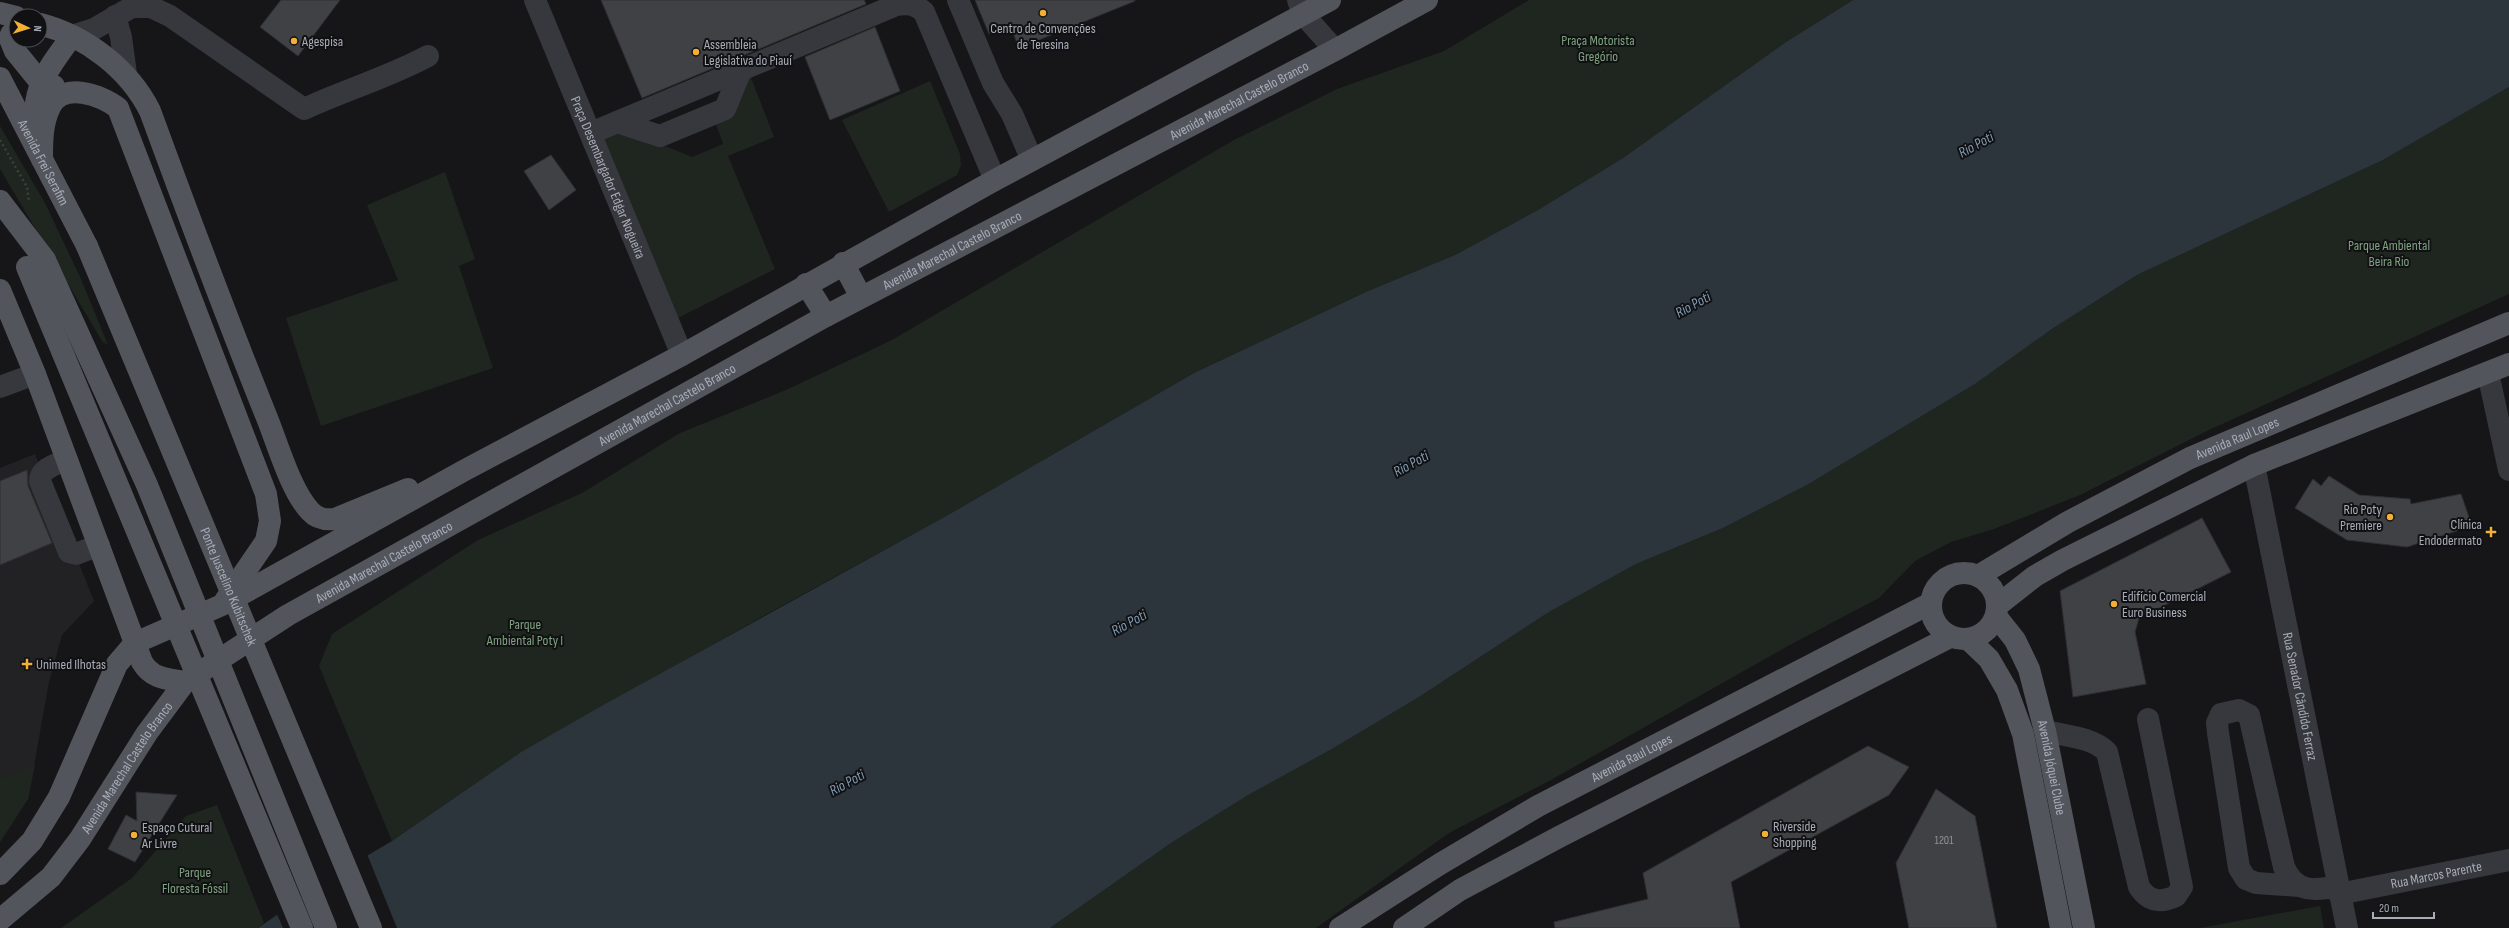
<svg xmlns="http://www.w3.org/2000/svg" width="2509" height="928" viewBox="0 0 2509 928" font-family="'Sofia Sans Condensed',sans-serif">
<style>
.built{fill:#222225}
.green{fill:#1e261f}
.water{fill:#2c353c}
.pier{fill:#161618}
.building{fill:#404145;stroke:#303034}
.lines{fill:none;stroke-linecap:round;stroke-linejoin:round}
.path{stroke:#3d3f44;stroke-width:2.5;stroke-dasharray:2 3;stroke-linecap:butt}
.minor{stroke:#37383d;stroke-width:22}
.major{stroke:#53555c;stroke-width:22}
.major-bridge{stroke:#53555c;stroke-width:22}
.poi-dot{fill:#f2b134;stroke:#111113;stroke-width:1.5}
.labels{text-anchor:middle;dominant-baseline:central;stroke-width:4;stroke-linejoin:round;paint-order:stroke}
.number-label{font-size:12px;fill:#8e929b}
.poi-label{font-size:14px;fill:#a8adb8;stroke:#111113;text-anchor:start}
.park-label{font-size:14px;fill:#7fa381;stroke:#111113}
.street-label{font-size:14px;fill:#a8adb8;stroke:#111113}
.water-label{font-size:15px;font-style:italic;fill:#7f9bb3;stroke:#111113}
</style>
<rect width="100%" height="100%" fill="#161618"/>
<path class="built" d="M35 454 94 601 62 635 49 682 28 799 0 842V468Z"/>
<g class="green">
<path d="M1529 0H1853L1786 42 1623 158 1538 210 1455 255 1368 291 1194 373 948 515 776 609 521 752 392 841 319 666 332 634 478 540 582 493 680 433 786 390 890 341 1234 140 1337 89 1444 51Z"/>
<path d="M748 70 774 137 728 156 775 269 676 319 599 133 617 126 692 157 723 144 716 124Z"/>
<path d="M930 81 960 154 961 165 957 175 889 212 842 120Z"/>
<path d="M2509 87V294L2209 430 2080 495 1994 529 1951 542 1915 561 1879 598 1786 647 1551 780 1449 833 1316 928H1050L1171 843 1250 794 1332 749 1419 697 1549 612 1636 564 1723 528 1807 485 1975 384 2052 329 2137 275 2383 160Z"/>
<path d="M0 126 45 203 81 279 108 345 102 341 0 169Z"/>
<path d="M445 172 475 259 459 266 493 368 321 426 286 318 398 280 367 205Z"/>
<path d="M35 765 28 799 0 842V779Z"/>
<path d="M217 805 264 923 258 928H61L132 878 186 816Z"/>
<path d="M2320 906 2324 928H2200Z"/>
</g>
<path class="water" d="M1853 0H2509V87L2383 160 2137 275 2052 329 1975 384 1807 485 1723 528 1636 564 1549 612 1419 697 1332 749 1250 794 1171 843 1050 928H258L333 876 392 841 521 752 605 704 948 515 1194 373 1368 291 1455 255 1538 210 1623 158 1786 42Z"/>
<path class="pier" d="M367 854 397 928H283L276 912Z"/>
<g class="building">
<path d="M281 0H340L298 56 260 27Z"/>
<path d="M601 0H864L866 4 642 98Z"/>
<path d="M975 0H1135V1L1019 48 1010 25 989 34Z"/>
<path d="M875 27 900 91 830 120 805 57Z"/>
<path d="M551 155 576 190 549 210 524 171Z"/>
<path d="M27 470 28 486 52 543 0 565V481Z"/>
<path d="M2329 476 2359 495 2410 499 2411 504 2461 494 2472 526 2407 547 2347 540 2295 508 2313 479 2321 486Z"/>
<path d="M2202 518 2231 572 2139 618 2135 632 2146 684 2073 697 2060 591Z"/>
<path d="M1868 746 1909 767 1889 795 1731 882 1740 928H1555L1554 922 1648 899 1643 873Z"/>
<path d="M1936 789 1975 816 1997 928H1909L1896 863Z"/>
<path d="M136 792 177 795 135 862 108 849 126 815 137 821Z"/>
</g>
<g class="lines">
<path class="path" d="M0 140 27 187 29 202"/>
<g class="minor">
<path id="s1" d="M535 0 682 355"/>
<path d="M958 0 993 83 1012 114 1032 160"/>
<path d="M1298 0 1303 14 1335 50"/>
<path d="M115 16 121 37 126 74"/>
<path d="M72 36 94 29 132 7H151L170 16 304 109C345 90 389 77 428 56"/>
<path d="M617 122 660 136 725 109 741 70"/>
<path d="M591 133 896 5C908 3 915 4 924 12L995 180"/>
<path d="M2488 373 2509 470"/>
<path d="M0 387 35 374"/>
<path d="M67 460C57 464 40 468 40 481L69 552 76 554 99 545"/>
<path id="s2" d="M2254 465 2347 928"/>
<path d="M2045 731C2066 736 2092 737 2107 752L2139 887C2149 902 2161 903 2176 896L2182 887 2148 719"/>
<path d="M2299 886 2256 883 2246 879 2239 868 2218 733 2217 723 2221 714 2239 710 2249 715 2284 867C2295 893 2315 891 2338 886"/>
<path id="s3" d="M2339 894 2509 860"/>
</g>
<g class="major">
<path d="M0 13 16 17"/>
<path d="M40 24C86 36 129 69 150 111 187 212 225 313 265 413 277 441 290 490 310 511 317 519 325 520 335 519L408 489"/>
<path d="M16 30 11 34 10 39 15 51 41 83 54 86"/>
<path id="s4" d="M0 78 87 246"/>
<path d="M37 132C29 90 49 68 72 36"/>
<path d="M42 159C42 141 42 123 50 107 62 81 102 95 118 108L266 494 270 521 266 541 225 601"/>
<path d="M0 201 45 260"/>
<path d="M843 263 861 297"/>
<path d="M806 284 826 316"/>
<path d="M0 290 35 374 142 662C152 679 167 679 185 682"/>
<circle cx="1964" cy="606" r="33"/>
<path id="s5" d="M1978 576 2068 522 2190 458 2509 323"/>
<path d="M1998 605 2035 576 2063 560 2254 465 2509 364"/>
<path id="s6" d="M1996 616 2015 640 2029 669 2045 731 2084 928"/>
<path d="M1969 640 1989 659 2007 690 2023 734 2061 928"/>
<path d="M0 874 32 841 59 797 117 664 135 643 222 605 465 470 682 355 995 180 1330 0"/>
<path id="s7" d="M0 920 51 877 80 839 147 733 185 682 288 615 826 316 1335 50 1427 0"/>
<path id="s8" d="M1340 928 1440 864 1538 806 1931 603"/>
<path d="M1404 928 1460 890 1559 837 1950 637"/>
</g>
<g class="major-bridge">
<path id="s9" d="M87 246 371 928"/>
<path d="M45 260 147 485 326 928"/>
<path d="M27 267 302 928"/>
</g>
</g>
<g class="poi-dot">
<circle cx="1043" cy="13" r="4"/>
<circle cx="294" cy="41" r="4"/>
<circle cx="696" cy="52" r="4"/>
<circle cx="2390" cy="517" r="4"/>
<path d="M2489 526h4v4h4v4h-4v4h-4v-4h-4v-4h4z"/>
<circle cx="2114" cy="604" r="4"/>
<path d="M25 658h4v4h4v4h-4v4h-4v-4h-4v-4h4z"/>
<circle cx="1765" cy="834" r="4"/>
<circle cx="134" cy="835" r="4"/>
</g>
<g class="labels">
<g class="number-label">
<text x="1944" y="840">1201</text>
</g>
<g class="poi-label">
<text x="1043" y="28" text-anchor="middle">Centro de Convenções<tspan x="1043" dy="16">de Teresina</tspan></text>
<text x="302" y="41">Agespisa</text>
<text x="704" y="44">Assembleia<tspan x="704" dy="16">Legislativa do Piauí</tspan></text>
<text x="2382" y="509" text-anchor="end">Rio Poty<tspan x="2382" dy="16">Premiere</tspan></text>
<text x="2482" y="524" text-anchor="end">Clínica<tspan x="2482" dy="16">Endodermato</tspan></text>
<text x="2122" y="596">Edifício Comercial<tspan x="2122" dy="16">Euro Business</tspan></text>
<text x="36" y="664">Unimed Ilhotas</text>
<text x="1773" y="826">Riverside<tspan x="1773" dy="16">Shopping</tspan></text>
<text x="142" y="827">Espaço Cutural<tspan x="142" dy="16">Ar Livre</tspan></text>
</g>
<g class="park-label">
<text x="1598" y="40">Praça Motorista<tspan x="1598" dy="16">Gregório</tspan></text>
<text x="2389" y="245">Parque Ambiental<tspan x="2389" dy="16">Beira Rio</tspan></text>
<text x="525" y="624">Parque<tspan x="525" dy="16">Ambiental Poty I</tspan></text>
<text x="195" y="872">Parque<tspan x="195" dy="16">Floresta Fóssil</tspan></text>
</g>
<g class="street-label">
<text stroke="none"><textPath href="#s7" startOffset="1508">Avenida Marechal Castelo Branco</textPath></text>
<text stroke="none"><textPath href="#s4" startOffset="95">Avenida Frei Serafim</textPath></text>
<text stroke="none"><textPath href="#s1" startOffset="192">Praça Desembargador Edgar Nogueira</textPath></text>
<text stroke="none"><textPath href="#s7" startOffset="1184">Avenida Marechal Castelo Branco</textPath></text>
<text stroke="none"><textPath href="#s7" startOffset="860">Avenida Marechal Castelo Branco</textPath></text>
<text stroke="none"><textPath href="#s5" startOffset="294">Avenida Raul Lopes</textPath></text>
<text stroke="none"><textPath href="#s7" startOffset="536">Avenida Marechal Castelo Branco</textPath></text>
<text stroke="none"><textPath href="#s9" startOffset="369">Ponte Juscelino Kubitschek</textPath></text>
<text stroke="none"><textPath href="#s2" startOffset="236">Rua Senador Cândido Ferraz</textPath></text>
<text stroke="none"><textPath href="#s8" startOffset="338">Avenida Raul Lopes</textPath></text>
<text stroke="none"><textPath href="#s7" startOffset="200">Avenida Marechal Castelo Branco</textPath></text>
<text stroke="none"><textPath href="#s6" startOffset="164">Avenida Jóquei Clube</textPath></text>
<text stroke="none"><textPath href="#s3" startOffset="99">Rua Marcos Parente</textPath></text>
</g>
<g class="water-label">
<text transform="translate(1976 145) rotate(-29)">Rio Poti</text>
<text transform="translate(1693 305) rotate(-29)">Rio Poti</text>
<text transform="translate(1411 464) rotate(-29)">Rio Poti</text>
<text transform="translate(1129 623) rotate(-29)">Rio Poti</text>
<text transform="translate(847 783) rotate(-29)">Rio Poti</text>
</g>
</g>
<g transform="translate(28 28) rotate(94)"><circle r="19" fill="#111113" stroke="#4d4f55"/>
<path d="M0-3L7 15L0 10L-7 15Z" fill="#f2b134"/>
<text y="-6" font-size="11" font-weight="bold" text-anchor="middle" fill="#a8adb8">N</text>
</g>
<path d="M2373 912v6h61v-6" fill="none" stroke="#a8adb8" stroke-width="2"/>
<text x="2379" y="912" font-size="12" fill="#a8adb8" stroke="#111113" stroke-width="3" paint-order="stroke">20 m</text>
</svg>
